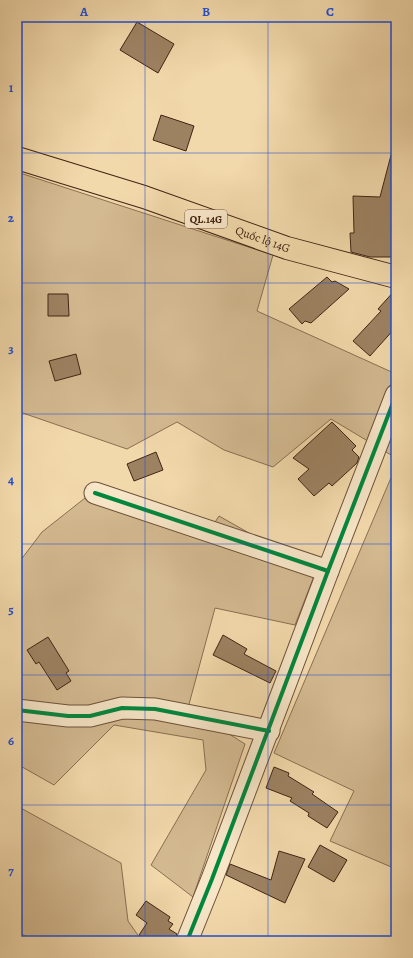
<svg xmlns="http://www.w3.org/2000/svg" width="413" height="958" viewBox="0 0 413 958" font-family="Alegreya,serif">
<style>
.green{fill:#d4ba91;stroke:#8a6f52}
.building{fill:#9d8262;stroke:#412412}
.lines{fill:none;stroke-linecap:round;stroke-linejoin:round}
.minor-casing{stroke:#6d5138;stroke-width:23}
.primary-casing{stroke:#412412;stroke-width:24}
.minor{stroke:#f7e6c8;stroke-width:21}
.primary{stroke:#f2d9ab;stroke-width:22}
.cycleway-casing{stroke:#f7e6c8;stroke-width:6}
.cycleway{stroke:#00873e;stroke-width:4}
.grid{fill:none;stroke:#1d4ed8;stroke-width:1;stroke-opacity:0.55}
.labels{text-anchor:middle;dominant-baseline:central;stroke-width:3;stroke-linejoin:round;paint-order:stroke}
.shield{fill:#f7e6c8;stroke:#785e49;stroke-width:1}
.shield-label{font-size:11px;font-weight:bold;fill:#412412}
.street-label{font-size:12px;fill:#412412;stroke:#f7e6c8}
.neatline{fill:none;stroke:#1d4ed8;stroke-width:1.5}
.grid-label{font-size:13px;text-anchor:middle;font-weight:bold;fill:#1d4ed8}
</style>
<rect width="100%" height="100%" fill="#f2d9ab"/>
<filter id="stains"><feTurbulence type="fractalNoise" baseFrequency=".005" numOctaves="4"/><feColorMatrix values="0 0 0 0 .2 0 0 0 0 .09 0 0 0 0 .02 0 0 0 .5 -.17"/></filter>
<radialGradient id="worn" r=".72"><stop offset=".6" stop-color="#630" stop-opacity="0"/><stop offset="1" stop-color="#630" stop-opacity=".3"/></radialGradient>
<g class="green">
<path d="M17 172 273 255 257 311 396 374V458L331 419 273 467 224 450 177 422 127 449 17 411Z"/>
<path d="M396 466V869L330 841 354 791 274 753Z"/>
<path d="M85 498 208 533 219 516 316 571 295 625 215 608 188 708 245 744 193 897 151 865 206 770 203 740 114 725 54 785 17 764V565L42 532Z"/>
<path d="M17 806 121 863 128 921 142 941H36L17 932Z"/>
</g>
<g class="building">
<path d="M137 22 174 44 158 73 120 50Z"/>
<path d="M161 115 194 126 186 151 153 140Z"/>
<path d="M391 155H396V257H370L351 252 350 233H354L353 196 380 197Z"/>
<path d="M327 277 332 282 335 281 349 289 311 323 305 321 302 324 289 309Z"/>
<path d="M396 289V327L370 356 353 341 381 311 378 309Z"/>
<path d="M48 294H68L69 316H48Z"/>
<path d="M76 354 81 374 55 381 49 361Z"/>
<path d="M332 422 356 446 352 450 359 457 357 463 332 486 329 483 314 496 298 479 309 469 293 458Z"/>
<path d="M156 452 163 470 134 481 127 464Z"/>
<path d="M223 635 247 649 244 654 276 671 270 683 213 655Z"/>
<path d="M48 637 69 671 66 673 71 681 57 690 39 662 36 664 27 650Z"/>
<path d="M274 767 289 773 288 776 314 792 312 794 338 812 327 828 308 816 309 813 290 801 292 798 266 788Z"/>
<path d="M320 845 347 860 334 882 308 867Z"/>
<path d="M279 851 305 859 285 903 226 875 230 864 271 880Z"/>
<path d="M146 901 170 917 168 921 173 924 169 929 177 934 175 941H148L139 935 147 923 136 915Z"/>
</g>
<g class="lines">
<defs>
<g id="minor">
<path d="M95 493 328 571"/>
<path d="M17 710 68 716H90L122 708 155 709 269 731"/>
<path d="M187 941 212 879 328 571 396 395"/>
</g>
<g id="primary">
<path id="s1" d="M17 158 144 197 287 248 396 277"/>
</g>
</defs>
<use href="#minor" class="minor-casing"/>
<use href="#primary" class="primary-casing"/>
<use href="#minor" class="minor"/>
<use href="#primary" class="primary"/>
<defs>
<g id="cycleway">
<path d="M95 493 328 571"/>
<path d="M17 710 68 716H90L122 708 155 709 269 731"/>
<path d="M187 941 212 879 328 571 396 395"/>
</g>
</defs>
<use href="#cycleway" class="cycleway-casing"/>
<use href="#cycleway" class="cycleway"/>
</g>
<path class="grid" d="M145 17V941M268 17V941M17 153H396M17 283H396M17 414H396M17 544H396M17 675H396M17 805H396"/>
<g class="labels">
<rect class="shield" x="185" y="210" width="42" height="18" rx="3"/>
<g class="shield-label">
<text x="206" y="219">QL.14G</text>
</g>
<g class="street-label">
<text stroke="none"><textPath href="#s1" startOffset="259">Quốc lộ 14G</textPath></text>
</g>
</g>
<rect width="413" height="958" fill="none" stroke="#f2d9ab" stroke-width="44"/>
<rect x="22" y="22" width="369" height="914" class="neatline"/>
<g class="grid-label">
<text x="84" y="16">A</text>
<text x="206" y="16">B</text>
<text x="330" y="16">C</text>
<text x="11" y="92">1</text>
<text x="11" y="222">2</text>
<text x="11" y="353">3</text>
<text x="11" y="484">4</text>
<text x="11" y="614">5</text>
<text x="11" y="745">6</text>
<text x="11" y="875">7</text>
</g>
<rect width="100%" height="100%" filter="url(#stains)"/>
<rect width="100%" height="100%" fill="url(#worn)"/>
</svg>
